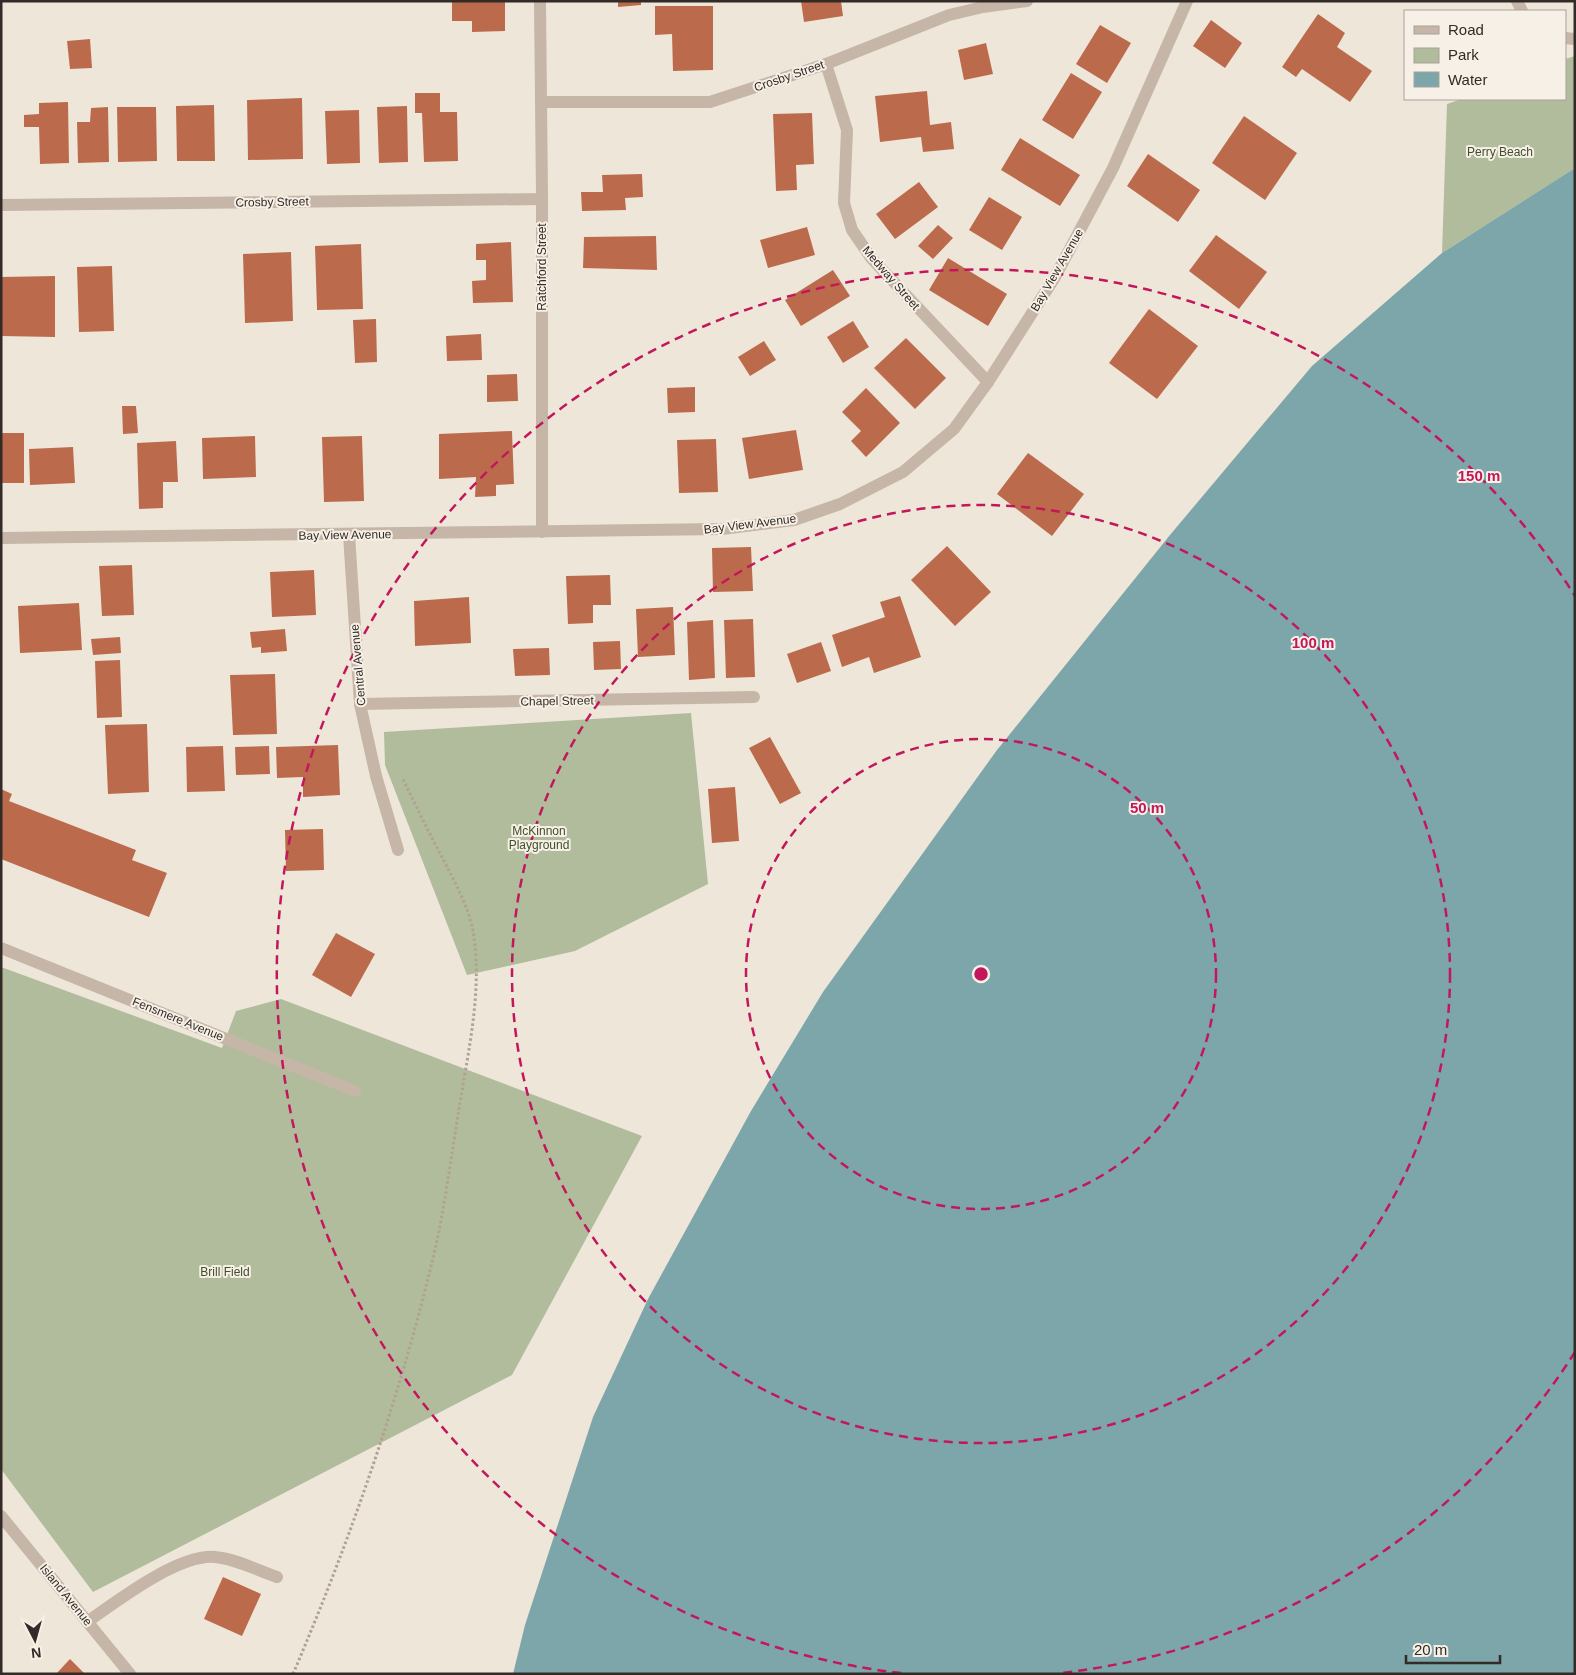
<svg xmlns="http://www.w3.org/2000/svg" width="1576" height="1675" viewBox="0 0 1576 1675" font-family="Arial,sans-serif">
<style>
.green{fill:#b0bc9c}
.water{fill:#7ca6a9}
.building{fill:#bb6b4c}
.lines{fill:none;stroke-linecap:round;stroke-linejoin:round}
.path{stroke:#b1a192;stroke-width:3;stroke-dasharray:2.5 2.5;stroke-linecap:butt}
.lane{stroke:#c6b6a7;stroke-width:12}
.street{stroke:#c6b6a7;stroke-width:12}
.ring{fill:none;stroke:#c2185b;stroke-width:2.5;stroke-dasharray:9 6}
.labels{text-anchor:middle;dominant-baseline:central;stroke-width:4;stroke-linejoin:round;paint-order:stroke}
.street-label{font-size:12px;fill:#332b27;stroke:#f7f0e6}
.park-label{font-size:12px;fill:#414f2d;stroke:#f7f0e6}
.centre{fill:#c2185b;stroke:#f7f0e6;stroke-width:2.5}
.ring-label{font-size:15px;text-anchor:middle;font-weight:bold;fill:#c2185b;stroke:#f7f0e6;stroke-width:4;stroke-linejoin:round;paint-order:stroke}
</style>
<rect width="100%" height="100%" fill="#efe6da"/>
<g class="green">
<path d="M1575 56V168L1442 253 1447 104 1462 99H1565V59Z"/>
<path d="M691 713 708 884 575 951 467 975 385 765 384 732Z"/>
<path d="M1 967 222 1048 236 1011 281 999 642 1136 512 1375 93 1592 1 1469Z"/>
</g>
<path class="water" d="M1575 168V1674H513L525 1625 593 1417 648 1299 751 1111 823 992 997 750 1170 535 1312 366 1442 253Z"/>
<g class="building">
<path d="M452 1H505V31L472 32V21H452Z"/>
<path d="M618 1H641V5L618 7Z"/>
<path d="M801 1H841L843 16 804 22Z"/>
<path d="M655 6H713V70L673 71 672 34 655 35Z"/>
<path d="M1318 14 1345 33 1337 47 1372 71 1350 102 1302 69 1296 77 1282 67Z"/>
<path d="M1211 20 1242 43 1225 68 1193 46Z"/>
<path d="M1100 25 1131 43 1107 83 1076 64Z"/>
<path d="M90 39 92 68 70 69 67 41Z"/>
<path d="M986 43 993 74 964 80 958 50Z"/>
<path d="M1071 73 1102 92 1073 139 1042 120Z"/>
<path d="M927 91 930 125 951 122 954 149 923 152 921 137 880 142 875 96Z"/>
<path d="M415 93H440V112H457L458 161 424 162 422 113H415Z"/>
<path d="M302 98 303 159 248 160 247 100Z"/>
<path d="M68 102 69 163 40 164 39 127H24V115L39 114V103Z"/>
<path d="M214 105 215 161H177L176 106Z"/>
<path d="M407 106 408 162 379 163 377 107Z"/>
<path d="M108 107 109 162 78 163 77 122H90L91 108Z"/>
<path d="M117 107H156L157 161 118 162Z"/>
<path d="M359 110 360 163 327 164 325 111Z"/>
<path d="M812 113 814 164 796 165 797 190 776 191 773 114Z"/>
<path d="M1244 116 1297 153 1265 200 1212 163Z"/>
<path d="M1020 138 1080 175 1060 206 1001 170Z"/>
<path d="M1148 154 1200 190 1178 222 1127 186Z"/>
<path d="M642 174 643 197 625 198 626 210 582 211 581 192H603L602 175Z"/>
<path d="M919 182 938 207 895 239 876 214Z"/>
<path d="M989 197 1022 217 1002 250 969 230Z"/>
<path d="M938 225 953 238 933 259 918 246Z"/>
<path d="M807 227 815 255 768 268 760 240Z"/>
<path d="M1216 235 1267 272 1239 309 1189 271Z"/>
<path d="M656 236 657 270 583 268 584 237Z"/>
<path d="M511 242 513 302 473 303 472 281 486 280V260H476V244Z"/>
<path d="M361 244 363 309 317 310 315 246Z"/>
<path d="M291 252 293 321 245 323 243 254Z"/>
<path d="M948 258 1007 294 988 326 929 290Z"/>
<path d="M112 266 114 331 79 332 77 267Z"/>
<path d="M833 270 850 296 801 326 785 300Z"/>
<path d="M55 276V337L1 336V277Z"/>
<path d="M1149 309 1198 346 1157 399 1109 363Z"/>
<path d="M376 319 377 362 355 363 353 320Z"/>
<path d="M853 321 869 347 843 363 827 337Z"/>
<path d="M481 334 482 360 447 361 446 336Z"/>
<path d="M906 338 946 378 915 409 874 368Z"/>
<path d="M764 341 776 360 750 376 738 357Z"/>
<path d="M517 374 518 401 487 402V375Z"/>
<path d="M695 387V412L668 413 667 388Z"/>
<path d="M866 388 900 423 866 457 851 441 861 431 842 412Z"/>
<path d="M122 406H136L138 433 123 434Z"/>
<path d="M796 430 803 470 749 479 742 438Z"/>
<path d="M512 431 514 484 496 485V496L475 497 476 477 439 479V434Z"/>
<rect x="1" y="433" width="23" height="50"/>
<path d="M255 436 256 477 203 479 202 438Z"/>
<path d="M362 436 364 501 324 502 322 437Z"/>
<path d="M716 439 718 492 679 493 677 440Z"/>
<path d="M176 441 178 482H163V508L139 509 137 443Z"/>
<path d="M73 447 75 483 30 485 29 449Z"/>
<path d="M1028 453 1084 494 1052 536 997 494Z"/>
<path d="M947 546 991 592 955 626 911 580Z"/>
<path d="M751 547 753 591 713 592 712 548Z"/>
<path d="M132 565 134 615 102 616 99 566Z"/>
<path d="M314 570 316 615 272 617 270 572Z"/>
<path d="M610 575 611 605H593V623L568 624 566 576Z"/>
<path d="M900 596 921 657 874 673 869 657 842 667 832 635 885 617 880 602Z"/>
<path d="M469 597 471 643 415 646 414 601Z"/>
<path d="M79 603 82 650 20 653 18 606Z"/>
<path d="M673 607 675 655 638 657 636 609Z"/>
<path d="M753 619 755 677 726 678 724 620Z"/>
<path d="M713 620 715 678 689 680 687 622Z"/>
<path d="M285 629 287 651 261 653V647L252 648 250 632Z"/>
<path d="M120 637 121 653 93 655 91 639Z"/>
<path d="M620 641 621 669 594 670 593 642Z"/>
<path d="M821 642 831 671 797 683 787 654Z"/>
<path d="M549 648 550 675 515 676 513 649Z"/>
<path d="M120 660 122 717 97 718 95 661Z"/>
<path d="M275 674 277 734 233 735 230 675Z"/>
<path d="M147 724 149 792 108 794 105 725Z"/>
<path d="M770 737 801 793 780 804 749 748Z"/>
<path d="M338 745 340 795 303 797V777L277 778 276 747Z"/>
<path d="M223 746 225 791 187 792 186 747Z"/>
<path d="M269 746 270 774 236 775 235 747Z"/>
<path d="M735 787 739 841 712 843 708 789Z"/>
<path d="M1 789 12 794 9 801 136 850 132 860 167 873 149 917 1 859Z"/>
<path d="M323 829 324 870 286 871 285 830Z"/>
<path d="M336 933 375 954 351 997 312 975Z"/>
<path d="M223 1577 261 1594 242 1636 204 1619Z"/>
<path d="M70 1659 85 1674H56Z"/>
</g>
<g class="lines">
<path class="path" d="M293 1674C351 1538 400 1397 434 1254 445 1206 451 1157 459 1109 468 1052 483 989 473 931 468 905 454 881 442 857 428 831 415 804 402 777"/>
<path class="lane" d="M87 1622C117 1601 178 1554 215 1557 236 1559 257 1570 277 1577"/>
<g class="street">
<path d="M540 1 542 199V532"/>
<path d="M1517 1 1522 11"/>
<path d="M1565 38 1575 39"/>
<path d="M826 64 847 130 844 203 852 230 872 259 988 382"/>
<path d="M542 102H710L826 64 949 15 983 7 1027 1"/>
<path d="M1 205 542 199"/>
<path d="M349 535 360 704 376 776 398 850"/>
<path d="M1 538 722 529 794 520 840 504 903 472 954 429 988 382 1055 277 1113 168 1187 1"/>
<path d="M360 704 754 697"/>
<path d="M1 948 355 1091"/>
<path d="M1 1516 130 1674"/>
</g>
</g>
<g class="ring">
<circle cx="981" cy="974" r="235"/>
<circle cx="981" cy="974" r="469"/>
<path d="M1575 1352A704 704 0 0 1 1061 1673M901 1673A704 704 0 1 1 1575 596"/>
</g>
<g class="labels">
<g class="street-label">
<text transform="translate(789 76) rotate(-19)">Crosby Street</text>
<text transform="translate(272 202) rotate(-1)">Crosby Street</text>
<text transform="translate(542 267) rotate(-90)">Ratchford Street</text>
<text transform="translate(1057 270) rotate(-60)">Bay View Avenue</text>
<text transform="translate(891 278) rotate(49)">Medway Street</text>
<text transform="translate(750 524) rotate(-7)">Bay View Avenue</text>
<text transform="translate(345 535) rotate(-1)">Bay View Avenue</text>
<text transform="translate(358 665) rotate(-95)">Central Avenue</text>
<text transform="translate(557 701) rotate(-1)">Chapel Street</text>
<text transform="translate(178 1019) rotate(22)">Fensmere Avenue</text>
<text transform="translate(66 1595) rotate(51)">Island Avenue</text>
</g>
<g class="park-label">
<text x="1500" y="152">Perry Beach</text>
<text x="539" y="831">McKinnon<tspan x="539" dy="14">Playground</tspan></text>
<text x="225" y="1272">Brill Field</text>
</g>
</g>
<circle cx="981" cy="974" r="8" class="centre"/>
<g class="ring-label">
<text x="1479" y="481">150 m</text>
<text x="1313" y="648">100 m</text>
<text x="1147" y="813">50 m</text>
</g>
<rect width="1576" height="1675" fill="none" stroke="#332b27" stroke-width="5"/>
<rect x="1404" y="10" width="162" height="90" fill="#f7f0e6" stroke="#a9a19a"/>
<rect x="1414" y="26" width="25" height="8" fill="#c6b6a7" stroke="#a9a19a"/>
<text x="1448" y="35" font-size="15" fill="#332b27">Road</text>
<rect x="1414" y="48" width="25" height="15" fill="#b0bc9c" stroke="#a9a19a"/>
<text x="1448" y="60" font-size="15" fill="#332b27">Park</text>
<rect x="1414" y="72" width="25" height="15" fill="#7ca6a9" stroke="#a9a19a"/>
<text x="1448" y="85" font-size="15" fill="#332b27">Water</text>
<g transform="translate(35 1640) rotate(174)" stroke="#f7f0e6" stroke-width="4" paint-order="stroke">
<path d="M0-4L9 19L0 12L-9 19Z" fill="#332b27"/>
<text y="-8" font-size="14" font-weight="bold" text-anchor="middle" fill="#332b27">N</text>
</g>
<path d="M1406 1655v8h94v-8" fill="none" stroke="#332b27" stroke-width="2.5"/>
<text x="1414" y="1655" font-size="15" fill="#332b27" stroke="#f7f0e6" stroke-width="4" paint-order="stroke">20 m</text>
</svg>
